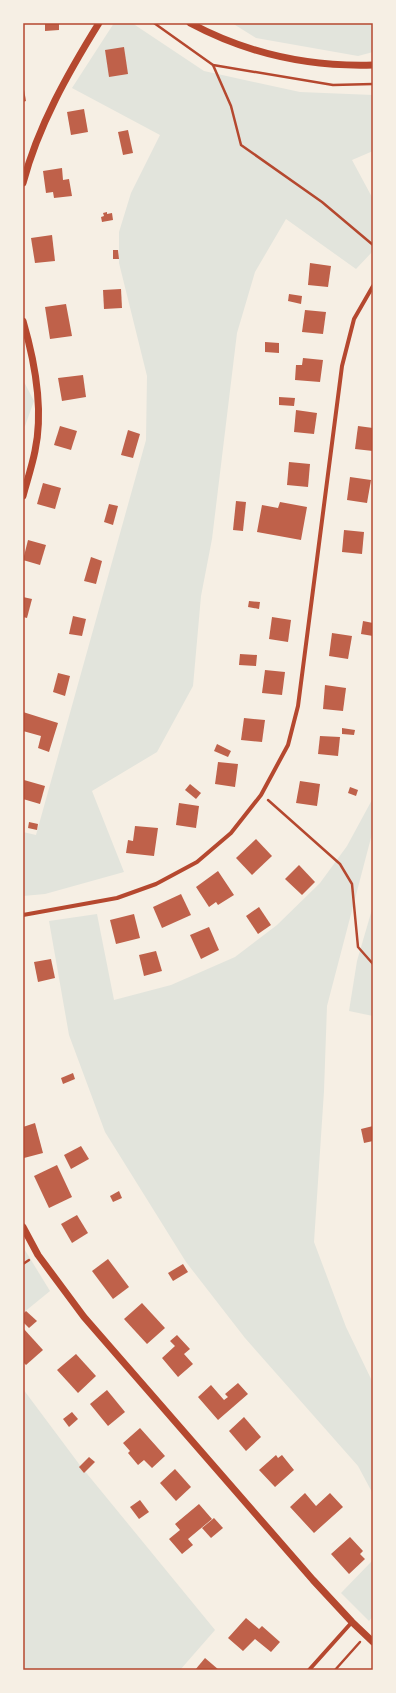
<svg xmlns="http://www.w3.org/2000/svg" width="396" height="1693" viewBox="0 0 396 1693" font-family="'Alegreya Sans',sans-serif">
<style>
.green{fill:#e2e4dc}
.building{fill:#bf614a}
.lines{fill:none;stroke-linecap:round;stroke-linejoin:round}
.path{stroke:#b5482f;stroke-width:2.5}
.minor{stroke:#b5482f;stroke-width:4}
.tertiary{stroke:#b5482f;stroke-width:7}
.neatline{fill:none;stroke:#b5482f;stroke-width:1.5}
</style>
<rect width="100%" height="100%" fill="#f6efe4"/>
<g class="green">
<path d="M114 23H132L204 71 300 92 373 95V151L352 160 373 199V251L356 269 286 219 255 272 237 333 212 539 201 596 193 686 157 752 92 791 124 872 45 894 23 896V832L36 835 146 440 147 376 119 263V232L131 193 160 135 72 88Z"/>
<path d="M232 23H373V52L358 56 256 38Z"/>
<path d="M23 380 34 401 25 426 23 428Z"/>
<path d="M373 798V830L327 1006 324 1091 314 1242 346 1327 373 1383V1494L358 1466 245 1338 186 1262 105 1132 69 1035 49 921 97 914 114 1000 171 985 235 957 277 925 320 883 347 846Z"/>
<path d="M373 906V1016L349 1011 357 961Z"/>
<path d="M23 1247 50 1291 23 1313Z"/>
<path d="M23 1389 79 1464 215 1630 180 1670H23Z"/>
<path d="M373 1560V1616L369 1621 341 1593Z"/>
</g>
<g class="building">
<path d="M45 23H59V30L45 31Z"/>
<path d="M124 47 128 74 109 77 105 50Z"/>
<path d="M23 84 26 101 23 102Z"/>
<path d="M84 109 88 132 71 135 67 112Z"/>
<path d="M128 130 133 153 123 155 118 132Z"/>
<path d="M62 168 63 180 69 179 72 196 54 198 53 192 46 193 43 171Z"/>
<path d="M107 212V214L112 213 113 220 102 222 101 217 104 216 103 213Z"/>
<path d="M52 235 55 261 35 263 31 238Z"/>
<path d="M113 250H118L119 259H113Z"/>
<path d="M310 263 331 266 328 287 308 285Z"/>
<path d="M121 289 122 308 104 309 103 290Z"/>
<path d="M289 294 302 296 301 304 288 301Z"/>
<path d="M66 304 72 336 50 339 45 307Z"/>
<path d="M305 310 326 312 323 334 302 332Z"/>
<path d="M265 342 279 343V353L265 352Z"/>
<path d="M303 358 323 360 320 382 295 380 296 365H302Z"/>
<path d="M83 375 86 397 62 401 58 378Z"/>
<path d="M279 397 295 398 294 406 279 405Z"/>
<path d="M296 410 317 413 314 434 294 432Z"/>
<path d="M60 426 77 431 71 450 54 445Z"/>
<path d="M358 426 373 428V451L355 449Z"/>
<path d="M128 430 140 434 133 458 121 455Z"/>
<path d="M289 462 310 464 308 487 287 485Z"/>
<path d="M350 477 371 480 367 503 347 500Z"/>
<path d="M43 483 61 488 55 509 37 504Z"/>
<path d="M236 501 246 502 243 531 233 530Z"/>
<path d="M280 502 307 507 301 540 257 532 262 505 278 508Z"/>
<path d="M109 504 118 506 113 525 104 522Z"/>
<path d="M344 530 364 532 362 554 342 552Z"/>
<path d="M28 540 46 545 40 565 23 560Z"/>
<path d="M91 557 102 561 96 584 84 581Z"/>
<path d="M23 597 32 599 27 618 23 617Z"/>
<path d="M249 601 260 602 259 609 248 607Z"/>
<path d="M73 616 86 619 82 636 69 634Z"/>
<path d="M272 617 291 620 288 642 269 639Z"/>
<path d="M363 621 373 623V636L361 634Z"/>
<path d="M332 633 352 636 348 659 329 656Z"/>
<path d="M240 654 257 655 256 666 239 665Z"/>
<path d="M265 670 285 672 282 695 262 693Z"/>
<path d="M58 673 70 676 65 696 53 692Z"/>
<path d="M325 685 346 688 343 711 323 709Z"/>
<path d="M23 712 58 723 49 752 38 748 41 736 23 731Z"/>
<path d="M244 718 265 720 262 742 241 740Z"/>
<path d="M342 728 355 730 354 735 342 734Z"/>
<path d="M320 736 340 737 338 756 318 754Z"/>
<path d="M217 744 231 751 228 757 214 751Z"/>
<path d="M218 762 238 764 235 787 215 784Z"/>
<path d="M24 780 45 786 40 804 23 799Z"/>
<path d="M300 781 320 784 317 806 296 803Z"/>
<path d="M190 784 201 793 196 799 185 790Z"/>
<path d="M350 787 358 790 356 796 348 793Z"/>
<path d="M179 803 199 806 196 828 176 825Z"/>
<path d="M29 822 38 824 37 830 28 828Z"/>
<path d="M135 826 158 828 154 856 126 853 128 840 133 841Z"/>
<path d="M256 839 272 856 252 875 236 858Z"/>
<path d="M299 865 315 882 302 895 285 879Z"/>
<path d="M218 871 234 895 218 905 216 902 209 907 196 887Z"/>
<path d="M181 894 191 915 162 928 153 907Z"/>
<path d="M259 907 271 925 258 934 246 916Z"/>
<path d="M134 914 140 938 116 944 110 920Z"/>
<path d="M209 927 219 950 201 959 190 935Z"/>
<path d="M156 951 162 971 144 976 139 955Z"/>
<path d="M51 959 55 978 38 982 34 962Z"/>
<path d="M73 1073 75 1079 63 1084 61 1078Z"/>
<path d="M35 1123 43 1153 24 1158 23 1127Z"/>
<path d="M373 1126V1141L364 1143 361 1129Z"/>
<path d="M81 1146 89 1159 71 1169 64 1155Z"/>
<path d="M57 1165 72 1197 49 1208 34 1176Z"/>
<path d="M119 1191 122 1198 113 1202 110 1196Z"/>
<path d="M77 1215 88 1233 72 1243 61 1224Z"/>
<path d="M108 1259 129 1287 113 1299 92 1271Z"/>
<path d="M183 1264 188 1272 173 1281 168 1273Z"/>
<path d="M142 1303 165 1328 147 1344 124 1319Z"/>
<path d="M26 1311 37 1321 29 1328 23 1322V1314Z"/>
<path d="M23 1328 43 1350 26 1365 23 1362Z"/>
<path d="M177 1335 190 1349 184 1354 193 1364 178 1377 162 1358 175 1346 170 1341Z"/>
<path d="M76 1354 96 1376 78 1393 57 1370Z"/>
<path d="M238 1383 248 1394 218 1420 198 1397 211 1385 224 1400 228 1397 225 1394Z"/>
<path d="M107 1390 125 1412 108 1426 90 1404Z"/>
<path d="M72 1412 78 1419 69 1427 63 1419Z"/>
<path d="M244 1417 261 1437 246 1451 229 1431Z"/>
<path d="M140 1428 165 1456 152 1468 144 1460 138 1465 128 1453 130 1451 123 1443Z"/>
<path d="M276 1455 278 1458 282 1455 294 1470 275 1487 259 1470Z"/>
<path d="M89 1457 95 1462 84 1473 79 1467Z"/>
<path d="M175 1469 191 1487 176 1501 160 1483Z"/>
<path d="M305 1493 316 1506 330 1493 343 1507 314 1533 290 1507Z"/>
<path d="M140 1500 149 1512 139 1519 130 1507Z"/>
<path d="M199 1504 212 1519 188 1539 193 1545 182 1554 169 1539 180 1530 175 1524Z"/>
<path d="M214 1518 223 1528 211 1538 202 1528Z"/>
<path d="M350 1537 363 1551 360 1554 365 1559 349 1574 331 1554Z"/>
<path d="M246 1618 259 1629 262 1626 280 1642 271 1652 255 1639 243 1651 228 1638Z"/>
<path d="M205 1658 219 1670H195Z"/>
</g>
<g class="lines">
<g class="path">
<path d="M154 23 213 65 333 85 373 84"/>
<path d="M213 65 231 106 241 145 322 202 373 245"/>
<path d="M268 800 340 864 352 884 358 947 373 964"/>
<path d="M23 1264 29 1260"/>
<path d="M335 1670 360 1642"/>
</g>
<g class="minor">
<path d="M23 915 117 898 156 884 197 862 231 833 261 795 288 745 298 706 342 366 354 319 373 286"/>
<path d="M309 1670 352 1622"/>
</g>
<g class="tertiary">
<path d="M190 23C246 53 309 67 373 65"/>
<path d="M23 183C38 126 68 73 99 23"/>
<path d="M23 321C35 362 44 409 35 451 32 466 27 481 23 496"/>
<path d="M23 1227 38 1255 84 1317 313 1580 352 1622 373 1642"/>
</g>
</g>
<rect width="396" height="1693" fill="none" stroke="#f6efe4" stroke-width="48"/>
<rect x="24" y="24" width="348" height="1645" class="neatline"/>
</svg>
